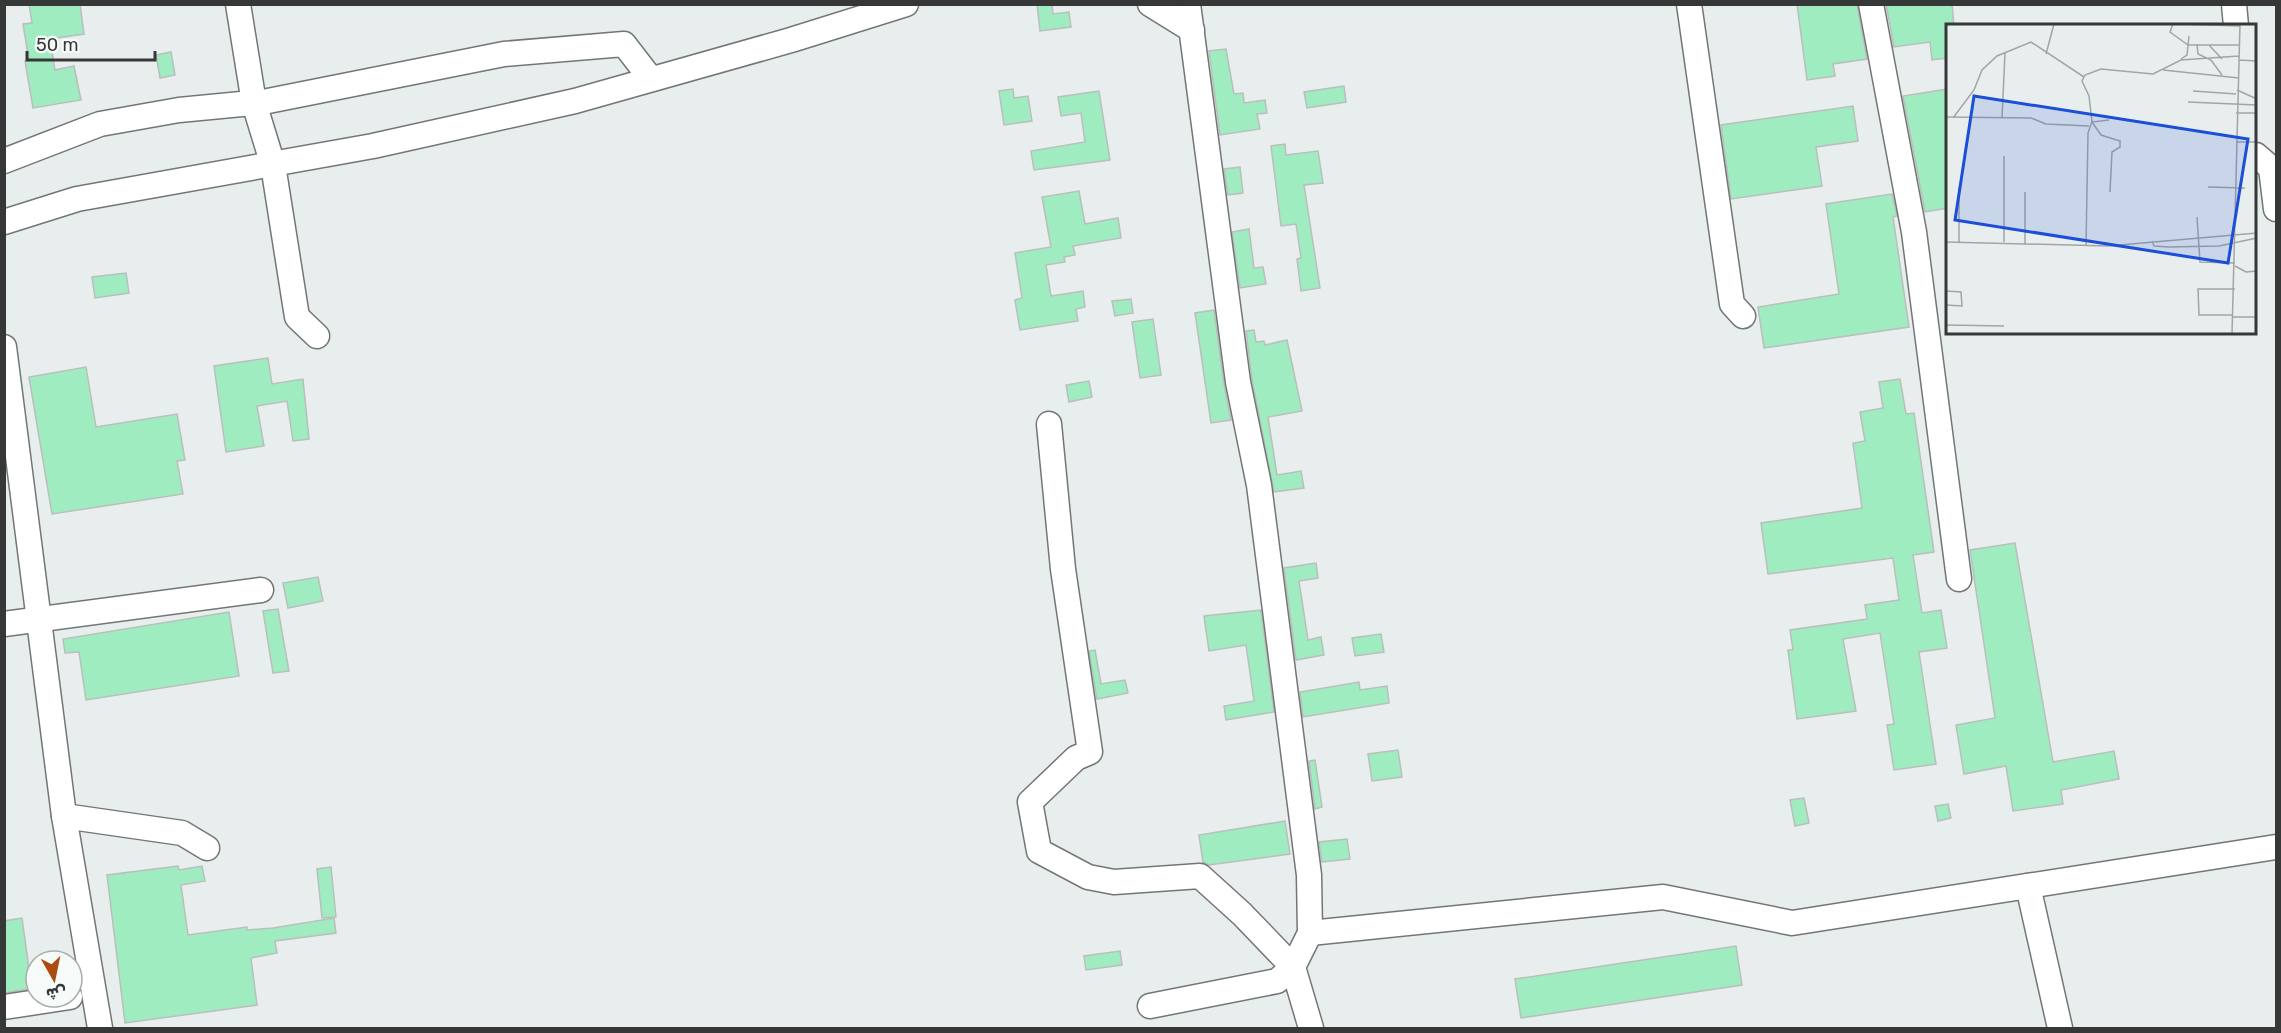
<svg xmlns="http://www.w3.org/2000/svg" width="2281" height="1033" viewBox="0 0 2281 1033" font-family="Rubik,Vazirmatn,sans-serif">
<style>
.building{fill:#9fecc1;stroke:#babebc;stroke-width:1.5}
.lines{fill:none;stroke-linecap:round;stroke-linejoin:round}
.minor-casing{stroke:#727776;stroke-width:27}
.minor{stroke:#fff;stroke-width:24}
.inset-road{fill:none;stroke:#a1a5a5;stroke-width:1.5}
.view{fill:#1d4ed8;fill-opacity:0.15;stroke:#1d4ed8;stroke-width:3}
.inset-edge{fill:none;stroke:#363838;stroke-width:3}
</style>
<rect width="100%" height="100%" fill="#e8eeed"/>
<g class="building">
<path d="M29 4H80L84 34 50 39 55 70 74 66 81 100 33 108 25 61H29L23 24 32 23Z"/>
<path d="M1037 4H1052L1053 14 1069 12 1071 27 1040 31Z"/>
<path d="M1797 4H1857L1867 59 1833 64 1835 76 1807 80Z"/>
<path d="M1886 4H1952L1954 26H1948V40L1946 41 1948 58 1932 60 1930 42 1894 47Z"/>
<path d="M1226 49 1234 94 1243 93 1244 103 1265 100 1267 113 1257 114 1260 129 1220 135 1209 51Z"/>
<path d="M171 52 175 75 160 78 156 55Z"/>
<path d="M1344 86 1346 102 1307 108 1304 92Z"/>
<path d="M1013 89 1014 98 1028 96 1032 121 1004 125 999 91Z"/>
<path d="M1948 89V208L1925 212 1903 96Z"/>
<path d="M1099 91 1110 160 1034 170 1031 151 1085 142 1081 113 1061 116 1058 97Z"/>
<path d="M1853 106 1858 141 1816 147 1822 186 1731 199 1721 125Z"/>
<path d="M1285 144 1286 155 1318 151 1323 183 1304 185 1320 288 1301 291 1297 259 1301 258 1296 224 1281 226 1271 146Z"/>
<path d="M1240 167 1243 193 1228 195 1224 169Z"/>
<path d="M1079 191 1085 224 1118 218 1121 238 1073 246 1075 255 1064 257 1065 262 1046 265 1051 296 1083 291 1085 307 1076 309 1078 321 1020 330 1015 300 1022 298 1015 253 1051 247 1042 197Z"/>
<path d="M1892 194 1897 216 1893 217 1909 327 1764 348 1758 307 1839 294 1826 204Z"/>
<path d="M1249 229 1254 268 1263 267 1266 284 1240 288 1232 232Z"/>
<path d="M126 273 129 293 95 298 92 277Z"/>
<path d="M1131 299 1133 313 1115 316 1112 301Z"/>
<path d="M1214 310 1224 384 1231 420 1211 423 1195 313Z"/>
<path d="M1153 319 1161 375 1140 378 1132 322Z"/>
<path d="M1254 330 1256 342 1264 341 1265 345 1287 340 1302 411 1268 417 1277 475 1301 471 1304 488 1274 492 1252 380 1246 331Z"/>
<path d="M268 358 272 384 303 379 309 439 293 441 287 401 257 406 264 446 226 452 214 366Z"/>
<path d="M86 367 96 427 177 414 185 460 177 461 183 494 52 514 29 377Z"/>
<path d="M1900 379 1906 414 1914 413 1934 552 1913 555 1922 613 1941 610 1947 648 1919 652 1936 764 1894 770 1887 725 1894 724 1880 633 1843 639 1856 711 1797 719 1788 650H1793L1790 630 1867 619 1865 605 1899 600 1893 558 1768 574 1761 523 1862 508 1853 443 1865 441 1860 412 1883 408 1879 382Z"/>
<path d="M1089 381 1092 397 1069 402 1066 385Z"/>
<path d="M2015 543 2053 762 2114 751 2119 779 2061 790 2063 804 2013 811 2006 766 1964 774 1956 725 1995 718 1970 550Z"/>
<path d="M1316 563 1318 578 1299 581 1308 640 1321 637 1324 655 1296 660 1284 568Z"/>
<path d="M318 577 323 601 288 608 283 583Z"/>
<path d="M278 609 289 671 273 673 263 611Z"/>
<path d="M1261 610 1274 712 1226 720 1224 706 1254 701 1246 645 1209 651 1204 616Z"/>
<path d="M229 612 239 676 86 700 79 652 65 653 63 639Z"/>
<path d="M1381 634 1384 652 1355 656 1352 638Z"/>
<path d="M1095 650 1101 684 1125 680 1128 693 1097 699 1089 651Z"/>
<path d="M1359 682 1360 690 1387 686 1389 703 1303 717 1300 692Z"/>
<path d="M1398 750 1402 777 1372 781 1368 754Z"/>
<path d="M1315 760 1322 807 1315 809 1309 761Z"/>
<path d="M1804 798 1809 823 1795 826 1790 800Z"/>
<path d="M1948 804 1951 818 1938 821 1935 806Z"/>
<path d="M1285 821 1290 854 1209 865 1203 862 1199 835Z"/>
<path d="M1347 839 1350 859 1322 862 1319 842Z"/>
<path d="M178 866 179 870 202 866 205 881 181 885 188 935 247 927V930L273 928 334 918 336 933 275 941 277 953 251 958 257 1005 125 1023 107 875Z"/>
<path d="M331 867 336 917 322 918 317 869Z"/>
<path d="M22 918 29 969 33 968 35 988 4 993V921Z"/>
<path d="M1736 946 1742 985 1521 1018 1515 979Z"/>
<path d="M1120 951 1122 965 1086 970 1084 956Z"/>
</g>
<g class="lines">
<defs>
<g id="minor">
<path d="M238 4 254 103 273 165 297 317 317 336"/>
<path d="M1150 4 1192 30"/>
<path d="M1188 4 1238 382 1259 485 1309 875 1310 933 1293 967 1311 1028"/>
<path d="M1689 4 1732 304 1743 316"/>
<path d="M1871 4 1914 232 1959 579"/>
<path d="M2234 4 2236 26"/>
<path d="M2256 155 2271 168 2276 209"/>
<path d="M4 161 100 124 179 110 263 102 504 54 624 44 651 79"/>
<path d="M4 222 77 199 373 146 575 101 791 40 906 4"/>
<path d="M4 347 64 816 100 1028"/>
<path d="M1049 424 1063 569 1090 752 1076 758 1030 802 1039 851 1088 877 1114 882 1200 876 1242 914 1293 967 1277 981 1150 1006"/>
<path d="M4 624 261 590"/>
<path d="M64 816 182 833 207 848"/>
<path d="M2028 886 2060 1028"/>
<path d="M1310 933 1663 897 1792 923 2276 847"/>
<path d="M4 1007 70 997"/>
</g>
</defs>
<use href="#minor" class="minor-casing"/>
<use href="#minor" class="minor"/>
</g>
<g transform="translate(1946 24)">
<rect width="310" height="310" fill="#e8eeed"/>
<path class="inset-road" d="M227 0 224 8 242 21H293M232 0 294 2M251 20 252 30 265 36 276 51M263 21 276 35M100 30 108 0M235 35 241 31 243 12M293 36 311 37M217 46 293 54M291 66 311 75M247 67 290 70M242 78 311 81M290 89H311M0 93 85 94 100 100 143 102M7 94 28 66 36 46 51 32 85 18 138 53M56 94 59 29M163 96 146 98 155 111 174 117V123L166 128 164 168M290 118H311M58 132V218M262 163 299 164M79 168V220M251 193 254 238 289 239M206 217 208 222 223 223 273 222 311 214M0 218 162 222 311 209M13 218V163M140 222 142 109 146 98 143 72 136 57 139 51 155 45 207 50 235 36 293 32M289 242 300 248 311 247M0 267 15 268 16 282 0 281M287 291H253L252 265H289M287 293H311M0 301 58 302M286 310 294 0"/>
<path class="view" d="M28 72 302 115 282 239 9 196Z"/>
<rect width="310" height="310" class="inset-edge"/>
</g>
<rect width="2281" height="1033" fill="none" stroke="#363838" stroke-width="12"/>
<g transform="translate(54 979) rotate(171)"><circle r="28" fill="#f6fbfa" stroke="#a9adac" stroke-width="1.5"/>
<path d="M0-4.5L10 22L0 15L-10 22Z" fill="#ad4a12"/>
<text y="-9" font-size="16" font-weight="bold" text-anchor="middle" fill="#363838">ش</text>
</g>
<path d="M27 51v9h128v-9" fill="none" stroke="#363838" stroke-width="3"/>
<text x="36" y="51" font-size="18" fill="#363838" stroke="#f6fbfa" stroke-width="4.5" paint-order="stroke">50 m</text>
</svg>
